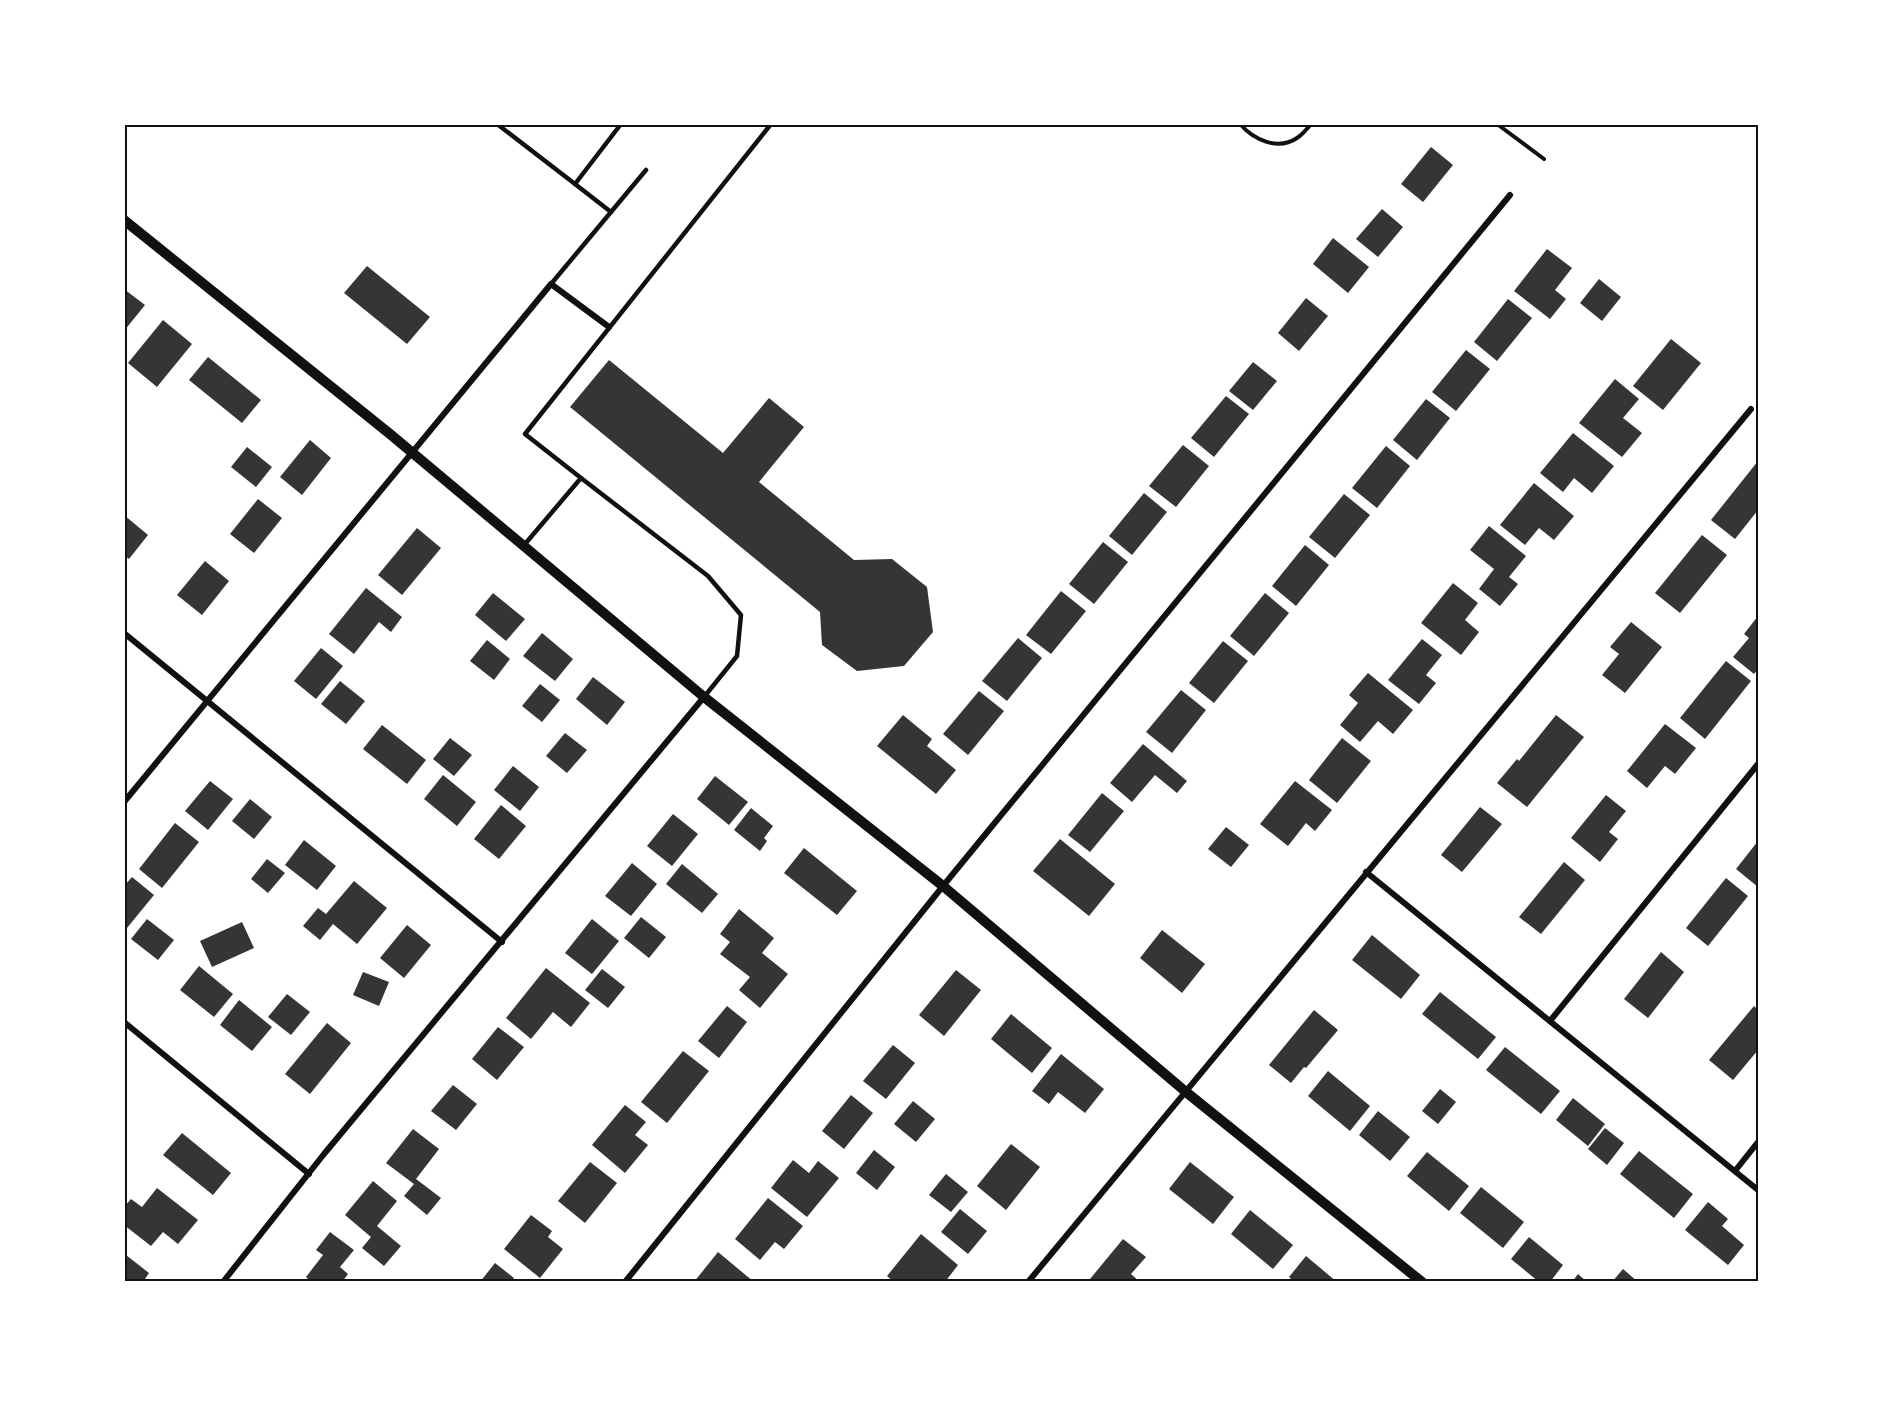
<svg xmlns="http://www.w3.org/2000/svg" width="1883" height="1406" viewBox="0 0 1883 1406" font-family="Spectral,serif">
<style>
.building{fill:#353535}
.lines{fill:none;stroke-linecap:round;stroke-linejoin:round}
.path{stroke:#111;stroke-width:4}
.service{stroke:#111;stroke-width:4.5}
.minor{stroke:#111;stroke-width:6}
.tertiary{stroke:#111;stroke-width:10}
.neatline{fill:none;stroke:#111;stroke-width:2}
</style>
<rect width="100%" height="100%" fill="#fff"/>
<g class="building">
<path d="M1431 147 1453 165 1423 202 1401 184Z"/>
<path d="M1382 209 1403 227 1378 257 1356 239Z"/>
<path d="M1333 238 1369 267 1348 293 1313 264Z"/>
<path d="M1547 249 1572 268 1555 290 1566 299 1550 319 1514 291Z"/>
<path d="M367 266 430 317 407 344 344 293Z"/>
<path d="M1599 279 1621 297 1602 321 1580 303Z"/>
<path d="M124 289 145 305 124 331Z"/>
<path d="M1306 298 1328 316 1299 351 1278 333Z"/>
<path d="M1508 299 1532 318 1497 361 1474 342Z"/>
<path d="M163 320 192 344 157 387 128 363Z"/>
<path d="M1671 339 1701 363 1663 410 1633 386Z"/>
<path d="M1466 350 1490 369 1456 411 1432 392Z"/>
<path d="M208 357 261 400 242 423 189 380Z"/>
<path d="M609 360 723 453 769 398 804 427 759 482 854 560 892 559 927 587 933 632 904 666 857 671 822 645 820 612 570 407Z"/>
<path d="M1253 362 1277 381 1253 410 1229 391Z"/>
<path d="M1615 379 1639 399 1623 418 1642 433 1622 457 1579 423Z"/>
<path d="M1226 396 1249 414 1214 457 1191 438Z"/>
<path d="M1426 399 1450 418 1417 460 1393 440Z"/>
<path d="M1573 433 1614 466 1592 493 1574 478 1563 492 1540 473Z"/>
<path d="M310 440 331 458 302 495 280 477Z"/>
<path d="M1183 445 1209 466 1176 507 1149 486Z"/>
<path d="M1386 446 1410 466 1377 508 1352 488Z"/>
<path d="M247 447 272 467 256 487 231 467Z"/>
<path d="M1758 461V510L1735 539 1711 520Z"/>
<path d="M1534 483 1574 516 1554 540 1539 528 1525 545 1500 525Z"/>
<path d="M1144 493 1167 512 1132 555 1109 536Z"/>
<path d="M1344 494 1370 515 1335 558 1309 537Z"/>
<path d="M258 499 282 518 254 553 230 534Z"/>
<path d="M124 515 148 535 129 559 124 555Z"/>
<path d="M1489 526 1526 556 1509 577 1518 584 1500 606 1479 589 1494 569 1470 550Z"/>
<path d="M417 528 441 548 402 595 378 575Z"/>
<path d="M1702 535 1727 555 1680 613 1655 593Z"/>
<path d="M1103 542 1128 562 1094 604 1069 584Z"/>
<path d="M1305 545 1329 565 1296 606 1272 586Z"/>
<path d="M205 561 229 581 202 615 177 595Z"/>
<path d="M1453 583 1478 603 1465 620 1479 632 1461 655 1421 623Z"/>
<path d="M366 588 402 617 391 632 379 622 354 654 329 634Z"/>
<path d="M1061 591 1086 611 1051 654 1026 635Z"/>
<path d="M493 593 525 619 506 641 475 615Z"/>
<path d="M1265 593 1289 613 1254 656 1230 636Z"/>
<path d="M1758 616V669L1754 674 1733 657 1749 638 1744 634Z"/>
<path d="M1631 622 1662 647 1625 693 1602 675 1619 654 1610 647Z"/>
<path d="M542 633 573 659 555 681 523 656Z"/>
<path d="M1018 638 1042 658 1007 701 982 681Z"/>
<path d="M1422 639 1442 655 1426 675 1436 683 1419 704 1388 680Z"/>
<path d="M487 640 510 659 494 680 470 661Z"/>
<path d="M1223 641 1248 661 1214 703 1189 683Z"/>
<path d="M321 648 343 666 316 699 294 681Z"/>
<path d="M1726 661 1751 681 1705 739 1680 718Z"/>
<path d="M1368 673 1413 710 1393 734 1378 721 1360 742 1340 725 1358 703 1349 695Z"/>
<path d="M593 677 625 702 607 725 576 699Z"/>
<path d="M340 681 365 701 346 724 321 704Z"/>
<path d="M540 684 560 700 542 722 522 706Z"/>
<path d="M1181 690 1206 710 1172 753 1146 732Z"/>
<path d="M979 691 1004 711 968 755 943 734Z"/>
<path d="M903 715 932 739 927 746 956 770 936 794 877 746Z"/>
<path d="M1556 715 1584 737 1527 807 1497 783 1517 759 1519 761Z"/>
<path d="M1665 724 1696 748 1675 774 1665 766 1647 788 1627 771Z"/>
<path d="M382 725 426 760 407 784 363 749Z"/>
<path d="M565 733 587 750 567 773 546 756Z"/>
<path d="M450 738 472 755 454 776 433 759Z"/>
<path d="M1342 738 1371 761 1337 803 1309 780Z"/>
<path d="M1143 744 1187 781 1177 793 1155 775 1132 802 1110 783Z"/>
<path d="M513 766 539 787 520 811 494 790Z"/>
<path d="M443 775 476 802 457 826 424 799Z"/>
<path d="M715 776 748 802 729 825 697 799Z"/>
<path d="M210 781 233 799 208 830 185 811Z"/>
<path d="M1295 781 1332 810 1315 831 1306 823 1288 846 1260 824Z"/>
<path d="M1102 793 1124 811 1090 852 1068 835Z"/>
<path d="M1606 795 1626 811 1609 832 1618 839 1600 862 1571 838Z"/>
<path d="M250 799 272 817 254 839 232 821Z"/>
<path d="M501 805 526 826 499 859 474 839Z"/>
<path d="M1480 807 1502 824 1462 872 1441 855Z"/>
<path d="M751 808 773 826 764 838 767 841 760 851 734 830Z"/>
<path d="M673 814 698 834 672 866 647 846Z"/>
<path d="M175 823 199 842 162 888 139 869Z"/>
<path d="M1226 827 1249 845 1231 867 1208 849Z"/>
<path d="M1060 839 1115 884 1089 916 1033 871Z"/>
<path d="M304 840 336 866 317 890 285 865Z"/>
<path d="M1758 841V887L1736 869Z"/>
<path d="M804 848 857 891 837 915 784 873Z"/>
<path d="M267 859 285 873 268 893 251 879Z"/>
<path d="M1564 862 1585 880 1541 934 1519 917Z"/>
<path d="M632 863 657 884 631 916 605 896Z"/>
<path d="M682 864 718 894 702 913 666 884Z"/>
<path d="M132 877 154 895 127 928 124 926V886Z"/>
<path d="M1726 878 1748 896 1708 946 1686 928Z"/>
<path d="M354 881 387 908 357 944 333 924 320 940 303 926 318 908 326 914Z"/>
<path d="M739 909 774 938 762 953 788 974 760 1008 739 990 750 977 720 954 730 942 720 934Z"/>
<path d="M641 917 666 937 649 958 624 938Z"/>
<path d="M147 919 174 940 158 960 131 939Z"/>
<path d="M592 919 619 941 592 974 565 953Z"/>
<path d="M242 922 254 948 212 967 200 941Z"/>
<path d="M407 925 431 945 404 978 380 958Z"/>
<path d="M1162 930 1205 964 1182 993 1140 958Z"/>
<path d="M1372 935 1420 975 1401 999 1352 960Z"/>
<path d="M1661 952 1684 972 1648 1018 1624 999Z"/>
<path d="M199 966 233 994 214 1017 180 990Z"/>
<path d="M546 968 590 1003 571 1027 553 1012 531 1039 506 1018Z"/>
<path d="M602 969 625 987 608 1008 585 990Z"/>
<path d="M956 970 981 990 944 1036 919 1015Z"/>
<path d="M363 972 389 982 379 1006 353 995Z"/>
<path d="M1440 992 1496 1037 1478 1059 1422 1014Z"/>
<path d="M287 994 310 1012 291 1035 268 1017Z"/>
<path d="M239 1000 272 1027 252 1051 220 1025Z"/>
<path d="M727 1006 747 1022 719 1058 698 1041Z"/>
<path d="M1754 1006 1758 1010V1050L1733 1080 1709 1060Z"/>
<path d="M1314 1010 1338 1030 1306 1068 1304 1067 1291 1083 1269 1065Z"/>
<path d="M1011 1014 1052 1048 1032 1073 991 1039Z"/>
<path d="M327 1023 351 1043 310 1094 285 1074Z"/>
<path d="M498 1027 524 1047 497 1080 472 1059Z"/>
<path d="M893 1045 915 1063 886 1099 863 1081Z"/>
<path d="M1505 1047 1560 1091 1541 1114 1486 1070Z"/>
<path d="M683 1051 709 1071 667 1123 641 1102Z"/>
<path d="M1061 1054 1104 1089 1085 1113 1058 1092 1049 1104 1032 1091Z"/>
<path d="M1328 1071 1370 1106 1350 1131 1308 1096Z"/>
<path d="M453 1085 477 1104 456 1130 431 1111Z"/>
<path d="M1440 1089 1456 1102 1438 1124 1422 1111Z"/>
<path d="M851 1095 873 1113 844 1149 822 1131Z"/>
<path d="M1573 1098 1605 1124 1588 1146 1556 1120Z"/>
<path d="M913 1101 935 1119 916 1142 894 1124Z"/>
<path d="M625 1105 646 1122 635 1135 648 1145 625 1173 592 1145Z"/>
<path d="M1378 1111 1410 1137 1390 1161 1359 1135Z"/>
<path d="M1605 1128 1624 1143 1607 1165 1588 1149Z"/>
<path d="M413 1129 439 1149 416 1179 441 1198 427 1215 404 1196 414 1184 386 1163Z"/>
<path d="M182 1133 231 1173 213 1195 163 1155Z"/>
<path d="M1011 1144 1040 1167 1006 1210 977 1186Z"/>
<path d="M874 1150 895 1167 877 1190 856 1173Z"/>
<path d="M1639 1151 1693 1194 1674 1218 1620 1174Z"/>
<path d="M1427 1152 1469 1186 1449 1211 1407 1176Z"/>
<path d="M793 1160 809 1173 818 1161 839 1178 807 1217 771 1188Z"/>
<path d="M590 1162 617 1183 585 1223 558 1201Z"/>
<path d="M1190 1162 1234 1197 1213 1224 1169 1189Z"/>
<path d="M946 1174 968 1192 951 1212 929 1195Z"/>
<path d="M373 1181 397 1201 377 1226 401 1246 384 1266 362 1248 371 1237 345 1215Z"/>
<path d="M1481 1187 1524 1222 1503 1248 1460 1213Z"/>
<path d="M157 1188 198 1220 178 1244 163 1232 151 1246 124 1225V1207L131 1199 142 1207Z"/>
<path d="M768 1198 803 1226 784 1249 775 1242 760 1260 735 1239Z"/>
<path d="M1708 1202 1728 1219 1722 1226 1744 1245 1728 1265 1685 1230Z"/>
<path d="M960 1209 987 1231 968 1254 941 1232Z"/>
<path d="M1250 1210 1293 1245 1273 1269 1231 1234Z"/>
<path d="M531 1215 552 1231 548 1237 563 1249 540 1278 504 1249Z"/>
<path d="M330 1232 354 1250 340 1267 348 1274 342 1282H311L306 1277 323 1255 316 1250Z"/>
<path d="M921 1234 958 1265 945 1282H894L887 1276Z"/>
<path d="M1529 1237 1563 1265 1550 1282H1539L1511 1259Z"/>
<path d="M1123 1239 1146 1257 1131 1274 1140 1282H1093L1090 1279Z"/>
<path d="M718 1252 754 1282H694Z"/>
<path d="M126 1255 149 1273 143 1282H124V1257Z"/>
<path d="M1306 1256 1337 1282H1294L1289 1277Z"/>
<path d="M495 1263 514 1278 511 1282H480Z"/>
<path d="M1623 1269 1638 1282H1612Z"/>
<path d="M1578 1274 1587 1282H1572Z"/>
</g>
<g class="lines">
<g class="path">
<path d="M1240 124C1254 140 1278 151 1297 138 1302 135 1307 129 1311 124"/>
<path d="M1497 124 1544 159"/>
</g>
<g class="service">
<path d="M497 124 575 184"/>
<path d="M611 212 575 184 621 124"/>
<path d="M551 284 646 170"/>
<path d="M581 478 525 434 771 124"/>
<path d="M525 544 581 478 708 576 741 615 737 656 704 697"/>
</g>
<g class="minor">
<path d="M124 633 502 942"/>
<path d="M124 802 551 284 609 327"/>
<path d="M1366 872 1758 1190"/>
<path d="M1550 1021 1758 764"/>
<path d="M124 1022 309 1174"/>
<path d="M1735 1171 1758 1142"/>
<path d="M223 1282 324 1154 704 697"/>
<path d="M625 1282 943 886 1510 195"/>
<path d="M1028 1282 1751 409"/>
</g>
<path class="tertiary" d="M124 220 390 434 704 697 943 886 1186 1092 1422 1282"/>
</g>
<rect width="1883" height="1406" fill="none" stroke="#ffffff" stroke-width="252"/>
<rect x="126" y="126" width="1631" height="1154" class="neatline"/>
</svg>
